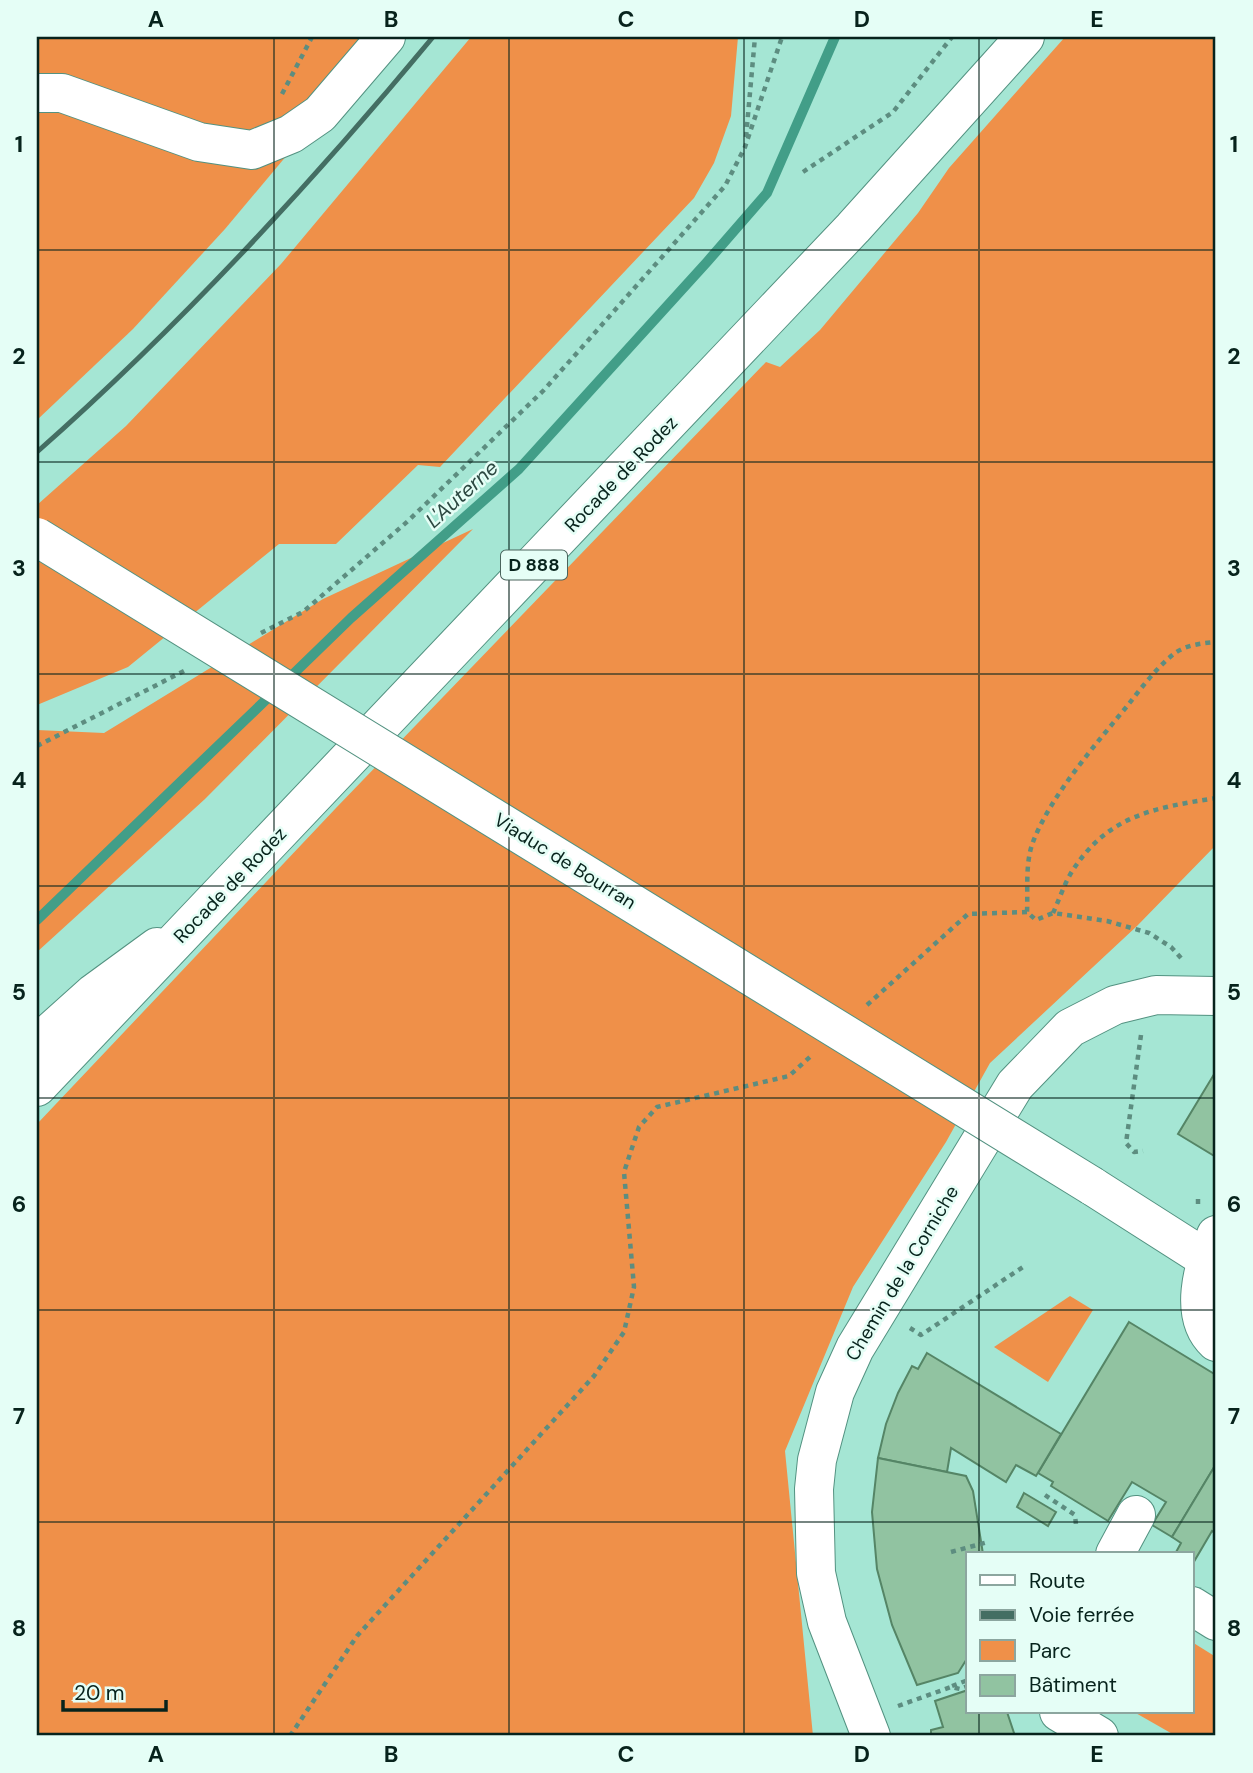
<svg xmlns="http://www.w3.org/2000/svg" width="1253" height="1773" viewBox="0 0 1253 1773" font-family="'DM Sans',sans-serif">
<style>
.green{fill:#ef9049}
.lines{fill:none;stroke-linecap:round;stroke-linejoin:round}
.stream{stroke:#429e88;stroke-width:10}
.building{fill:#91c3a1;stroke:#558566;stroke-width:2}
.minor-casing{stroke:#539281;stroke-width:40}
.major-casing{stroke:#539281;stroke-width:40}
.path{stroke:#5d8d80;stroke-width:4.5;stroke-dasharray:5 5;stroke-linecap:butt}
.minor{stroke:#fff;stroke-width:38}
.major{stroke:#fff;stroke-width:38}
.rail{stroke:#446e63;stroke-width:5}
.major-bridge-casing{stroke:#539281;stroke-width:40;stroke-linecap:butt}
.major-bridge{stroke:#fff;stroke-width:38}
.grid{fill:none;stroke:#07231c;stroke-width:2;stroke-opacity:0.55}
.labels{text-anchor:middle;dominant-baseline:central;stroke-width:5;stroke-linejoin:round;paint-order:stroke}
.shield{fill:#e5fef6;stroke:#4a655d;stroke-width:2}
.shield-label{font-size:18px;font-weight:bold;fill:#07231c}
.street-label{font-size:19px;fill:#07231c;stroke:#e5fef6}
.water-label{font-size:21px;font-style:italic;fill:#2d4942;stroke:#e5fef6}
.neatline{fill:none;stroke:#07231c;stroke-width:2.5}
.grid-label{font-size:23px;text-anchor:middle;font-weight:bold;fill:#07231c}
</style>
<rect width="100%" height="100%" fill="#a5e6d4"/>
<g class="green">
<path d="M37 37H386L225 229 133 329 37 420Z"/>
<path d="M471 37H738L731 116 714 163 694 198 440 467 418 465 336 544H279L128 667 37 705V505L126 426 281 264Z"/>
<path d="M1065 37H1216V845L1137 926 990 1063 946 1142 853 1287 785 1451 813 1736H37V1124L336 808 766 362 780 367 820 330 918 213 949 168Z"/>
<path d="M473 529 205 799 37 952V730L104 733 323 599Z"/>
<path d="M1070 1296 1093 1310 1048 1382 994 1347Z"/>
<path d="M1192 1642 1216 1657V1736H1176L1134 1712H1192Z"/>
</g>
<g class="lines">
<g class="stream">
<path d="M286 681 351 618 519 469 707 262 767 193 835 37"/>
<path d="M37 920 274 692"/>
</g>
</g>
<g class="building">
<path d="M1216 1071V1157L1178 1134Z"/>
<path d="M1129 1322 1216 1375V1464L1172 1537 1152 1525 1166 1502 1132 1482 1108 1521 1051 1486 1053 1482 1038 1473Z"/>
<path d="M927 1353 1061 1434 1036 1476 1016 1465 1006 1482 951 1448 947 1472 878 1458 886 1424 898 1393 912 1366 918 1369Z"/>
<path d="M878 1458 966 1476 973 1491 983 1554H968V1657L958 1673 917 1685 892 1625 877 1569 872 1512Z"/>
<path d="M1216 1464V1534L1212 1531 1192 1565V1554H1175L1181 1543 1172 1537Z"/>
<path d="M1024 1493 1056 1512 1048 1526 1017 1507Z"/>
<path d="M968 1690V1712H1007L1015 1736H931V1730L943 1727 935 1701Z"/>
</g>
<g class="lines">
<defs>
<g id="minor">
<path d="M37 93H62L199 142 252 150 291 134 320 114 386 37"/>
<path d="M37 1044 94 993 157 947"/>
<path d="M1216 1235C1203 1266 1188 1316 1216 1342"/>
<path d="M1115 1554 1136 1515"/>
<path d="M1192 1606 1216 1621"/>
<path d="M1059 1712 1099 1736"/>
<path d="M871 1736 827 1622 816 1573 814 1489 817 1460 835 1392 855 1348 1015 1085 1070 1028 1115 1005 1156 995 1216 996"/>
</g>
<g id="major">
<path d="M37 1087 853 228 1025 37"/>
<path d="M1092 1186 1216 1265"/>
</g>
</defs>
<use href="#minor" class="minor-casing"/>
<use href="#major" class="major-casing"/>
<g class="path">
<path d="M282 94 312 37"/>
<path d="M746 137 755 37"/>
<path d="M803 172 893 112 952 37"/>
<path d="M261 633 303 612 408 521 544 390 725 186 745 147 782 37"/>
<path d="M37 746 184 671"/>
<path d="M1053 913C1059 900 1064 885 1071 873 1107 815 1154 808 1216 798"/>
<path d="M1181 958 1171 947 1149 933 1107 921 1053 913 1036 920 1027 912C1028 889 1025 863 1033 842 1051 795 1096 744 1128 705 1142 687 1157 667 1175 653 1186 645 1203 643 1216 642"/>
<path d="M867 1005 968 914 1027 912"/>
<path d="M1141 1035 1126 1143 1134 1152 1143 1151"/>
<path d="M1198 1204V1194"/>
<path d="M910 1328 921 1335 1023 1267"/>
<path d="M1045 1495 1075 1515 1076 1525"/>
<path d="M951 1552 988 1542"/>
<path d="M952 1686 968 1680"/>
<path d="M898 1706 951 1687 960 1689 968 1686"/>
<path d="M290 1736 357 1636 594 1376 624 1332 634 1287 624 1172 639 1127 657 1107 789 1076 811 1056"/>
</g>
<use href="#minor" class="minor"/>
<use href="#major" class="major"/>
<path class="rail" d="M37 452C181 325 311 184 433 37"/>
<defs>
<path id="major-bridge" d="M37 537 1092 1186"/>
</defs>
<use href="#major-bridge" class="major-bridge-casing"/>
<use href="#major-bridge" class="major-bridge"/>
</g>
<path class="grid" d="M274 37V1736M509 37V1736M744 37V1736M979 37V1554M37 250H1216M37 462H1216M37 674H1216M37 886H1216M37 1098H1216M37 1310H1216M37 1522H1216M979 1712V1736"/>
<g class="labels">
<rect class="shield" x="501" y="550.5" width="66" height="29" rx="5"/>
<g class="shield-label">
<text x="534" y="565">D 888</text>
</g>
<g class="street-label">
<text transform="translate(621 474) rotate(-46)">Rocade de Rodez</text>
<text transform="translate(565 861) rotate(32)">Viaduc de Bourran</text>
<text transform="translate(230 885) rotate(-46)">Rocade de Rodez</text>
<text transform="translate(902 1273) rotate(-59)">Chemin de la Corniche</text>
</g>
<g class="water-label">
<text transform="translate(462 494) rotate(-42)">L'Auterne</text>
</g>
</g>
<rect width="1253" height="1773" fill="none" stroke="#e5fef6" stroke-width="77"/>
<rect x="966" y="1552" width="228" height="161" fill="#e5fef6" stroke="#8ca69f" stroke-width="2"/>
<rect x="980" y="1575" width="35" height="10" fill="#ffffff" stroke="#8ca69f" stroke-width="2"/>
<text x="1029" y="1588" font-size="21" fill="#07231c">Route</text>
<rect x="980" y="1610" width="35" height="10" fill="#446e63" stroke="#8ca69f" stroke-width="2"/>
<text x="1029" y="1622" font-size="21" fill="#07231c">Voie ferrée</text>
<rect x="980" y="1640" width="35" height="21" fill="#ef9049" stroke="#8ca69f" stroke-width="2"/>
<text x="1029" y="1658" font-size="21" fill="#07231c">Parc</text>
<rect x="980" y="1675" width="35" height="21" fill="#91c3a1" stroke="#8ca69f" stroke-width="2"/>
<text x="1029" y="1692" font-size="21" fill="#07231c">Bâtiment</text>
<path d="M63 1700v10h103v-10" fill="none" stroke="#07231c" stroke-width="3.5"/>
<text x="74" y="1700" font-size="21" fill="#07231c" stroke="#e5fef6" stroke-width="5" paint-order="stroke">20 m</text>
<rect x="38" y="38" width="1176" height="1696" class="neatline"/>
<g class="grid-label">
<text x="156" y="27">A</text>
<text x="391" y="27">B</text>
<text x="626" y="27">C</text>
<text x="862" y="27">D</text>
<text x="1097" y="27">E</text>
<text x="19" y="152">1</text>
<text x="1234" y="152">1</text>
<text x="19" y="364">2</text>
<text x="1234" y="364">2</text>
<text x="19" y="576">3</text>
<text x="1234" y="576">3</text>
<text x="19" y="788">4</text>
<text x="1234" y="788">4</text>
<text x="19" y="1000">5</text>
<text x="1234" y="1000">5</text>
<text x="19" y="1212">6</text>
<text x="1234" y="1212">6</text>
<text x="19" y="1424">7</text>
<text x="1234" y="1424">7</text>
<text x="19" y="1636">8</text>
<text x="1234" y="1636">8</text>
<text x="156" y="1762">A</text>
<text x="391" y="1762">B</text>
<text x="626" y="1762">C</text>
<text x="862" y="1762">D</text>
<text x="1097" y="1762">E</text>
</g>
</svg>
